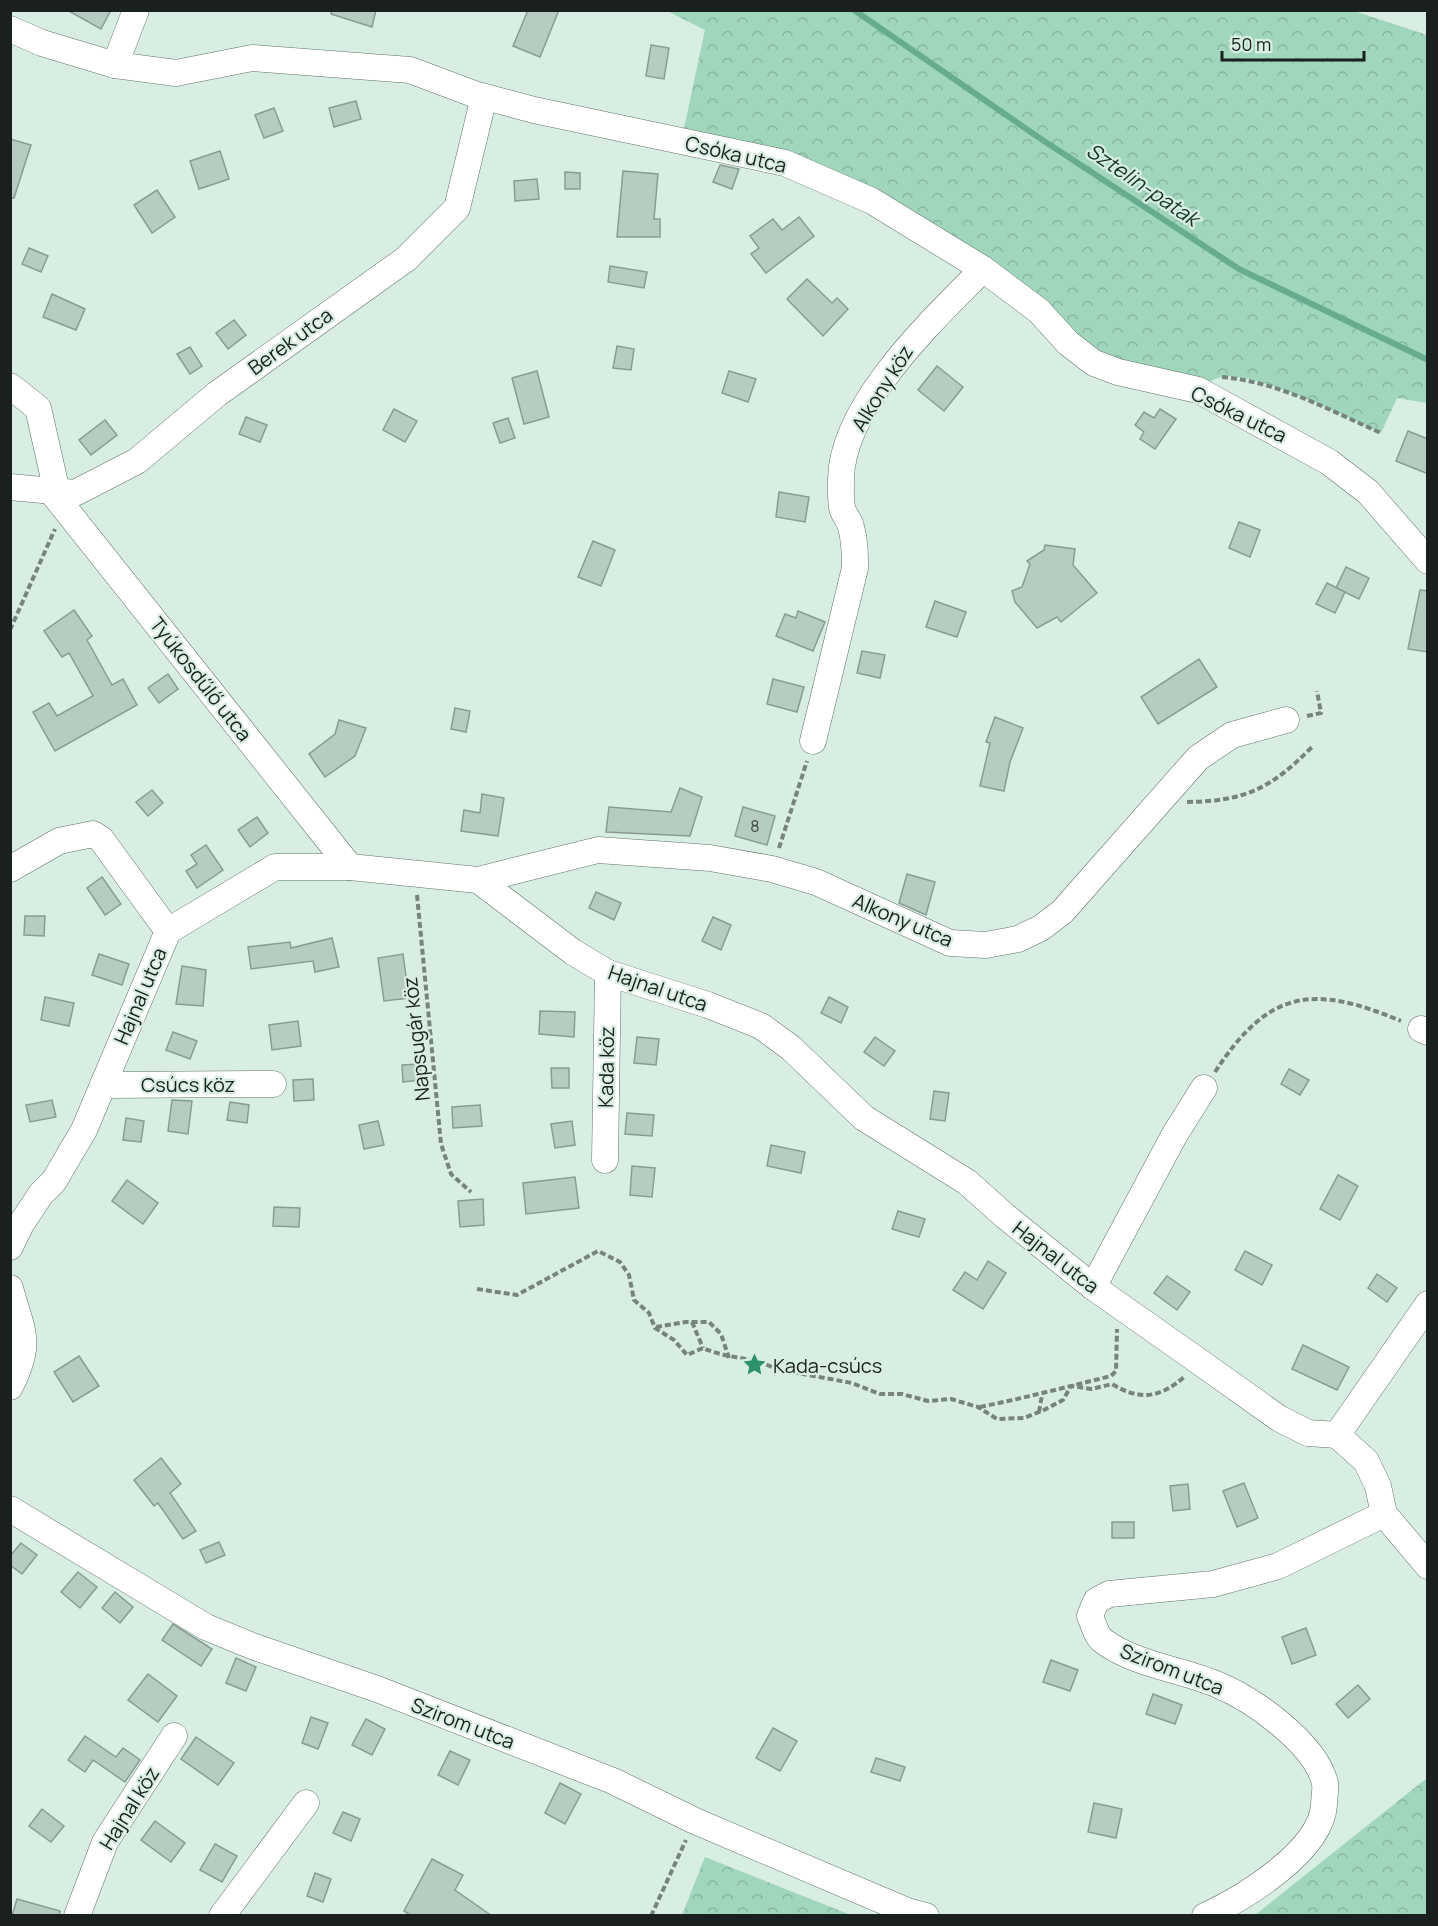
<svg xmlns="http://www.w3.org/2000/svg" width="1438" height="1926" viewBox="0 0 1438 1926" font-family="Manrope,sans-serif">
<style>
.forest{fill:url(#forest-crowns)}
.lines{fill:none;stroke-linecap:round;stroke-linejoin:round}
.stream{stroke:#67ac8e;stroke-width:6}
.building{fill:#b7ccc1;stroke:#879c92;stroke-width:1.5}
.minor-casing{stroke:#60736a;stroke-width:27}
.path{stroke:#76847d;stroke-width:4;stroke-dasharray:6 3;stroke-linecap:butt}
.minor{stroke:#fff;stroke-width:26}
.labels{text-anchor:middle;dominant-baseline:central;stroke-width:4.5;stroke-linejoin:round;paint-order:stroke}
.number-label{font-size:16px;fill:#404b46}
.street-label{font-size:20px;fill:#19201d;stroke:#d9eee3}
.poi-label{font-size:20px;fill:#19201d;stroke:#d9eee3;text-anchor:start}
.water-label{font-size:21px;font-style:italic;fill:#153528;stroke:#d9eee3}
</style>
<defs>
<pattern id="forest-crowns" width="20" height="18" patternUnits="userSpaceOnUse" patternTransform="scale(1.5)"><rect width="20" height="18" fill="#9fd6bc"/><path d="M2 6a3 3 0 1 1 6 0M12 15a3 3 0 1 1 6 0" fill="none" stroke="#88b7a1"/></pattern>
</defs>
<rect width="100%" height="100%" fill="#d9eee3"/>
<g class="forest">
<path d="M1351 10 1427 35V403L1397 398 1381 433C1350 419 1247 366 1218 378 1211 380 1204 387 1198 390L1118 372 872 201 681 142 705 30 667 11Z"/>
<path d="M1427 1778V1915H1255Z"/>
<path d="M705 1857 851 1915H682Z"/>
</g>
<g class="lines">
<path class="stream" d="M854 10 1038 137 1239 269 1428 360"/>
</g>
<g class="building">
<path d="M67 10H111L101 29Z"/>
<path d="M332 10H376L372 27 331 14Z"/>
<path d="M528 10H559L540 57 513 46Z"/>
<path d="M651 45 669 48 664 79 646 76Z"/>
<path d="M356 101 361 119 334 127 329 108Z"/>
<path d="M274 108 283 131 264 138 255 115Z"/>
<path d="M10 139 31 145 14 198H10Z"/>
<path d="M220 151 229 179 199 189 190 161Z"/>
<path d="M720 165 739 169 732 189 713 182Z"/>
<path d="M623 171 658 174 654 219H660V237H617Z"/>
<path d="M565 172 580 173V189H565Z"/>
<path d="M537 179 539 199 515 201 514 181Z"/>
<path d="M157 190 175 217 152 233 134 205Z"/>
<path d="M799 217 814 236 766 273 751 254 759 248 750 236 773 219 782 230Z"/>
<path d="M29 248 48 256 41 272 22 264Z"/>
<path d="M610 266 647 272 644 288 608 282Z"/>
<path d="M807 279 832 303 837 298 848 309 823 336 787 299Z"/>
<path d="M52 294 85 309 76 330 43 317Z"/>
<path d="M234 320 246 335 228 349 216 333Z"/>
<path d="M617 346 634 349 631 370 613 368Z"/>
<path d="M190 347 202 366 190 374 177 354Z"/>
<path d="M937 366 963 387 944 411 918 390Z"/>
<path d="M537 371 549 417 524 424 512 378Z"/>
<path d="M729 371 756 379 748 402 722 393Z"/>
<path d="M394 409 417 421 405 442 383 430Z"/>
<path d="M1160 409 1176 419 1155 449 1140 439 1144 432 1135 425 1144 412 1154 418Z"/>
<path d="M246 417 267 425 260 442 239 434Z"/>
<path d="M508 418 515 438 500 443 493 423Z"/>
<path d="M105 420 117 435 91 455 79 440Z"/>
<path d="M1408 431 1428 439V474L1396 461Z"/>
<path d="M779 492 809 497 805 522 776 517Z"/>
<path d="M1239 522 1260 530 1250 557 1229 548Z"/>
<path d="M593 541 615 550 601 586 578 577Z"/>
<path d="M1045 545 1075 549 1073 565 1097 593 1061 622 1057 617 1037 628 1015 602 1012 591 1022 587 1030 564 1027 561 1044 550Z"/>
<path d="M1346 567 1369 578 1359 599 1336 588Z"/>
<path d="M1327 583 1345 592 1335 613 1316 604Z"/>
<path d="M1420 590 1428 591V652L1408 649Z"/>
<path d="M935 601 966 612 957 637 926 627Z"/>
<path d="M74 610 92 636 87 640 112 685 123 679 137 705 55 751 33 712 49 703 57 716 93 696 69 653 62 657 44 631Z"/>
<path d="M798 611 825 622 813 651 776 636 785 614 796 618Z"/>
<path d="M862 651 885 655 880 678 857 673Z"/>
<path d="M1199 659 1217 687 1158 724 1141 697Z"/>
<path d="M168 674 178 689 159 703 148 688Z"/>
<path d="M773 679 804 687 797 712 767 704Z"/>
<path d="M455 708 470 711 466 732 451 729Z"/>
<path d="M995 717 1023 728 1010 762 1004 791 980 786 990 743 986 742Z"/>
<path d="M339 720 366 728 355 756 325 777 309 754 335 734Z"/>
<path d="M680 788 702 797 690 836 606 832 609 807 671 812Z"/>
<path d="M152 790 163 803 148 816 136 802Z"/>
<path d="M482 794 504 798 498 836 461 831 464 810 480 813Z"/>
<path d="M743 807 775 816 767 845 735 836Z"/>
<path d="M257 817 268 833 250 847 238 830Z"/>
<path d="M206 845 223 870 197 888 186 871 197 864 191 855Z"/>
<path d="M907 874 935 882 926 915 899 903Z"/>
<path d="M102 877 121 904 105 915 87 888Z"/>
<path d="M596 892 621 903 614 920 589 908Z"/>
<path d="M25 916H45L44 936 24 935Z"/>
<path d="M713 917 731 925 721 950 702 941Z"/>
<path d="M332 938 339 967 315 972 313 961 251 969 248 947 290 942 291 948Z"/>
<path d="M99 954 129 964 122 985 92 975Z"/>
<path d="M403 954 409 998 384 1001 378 958Z"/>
<path d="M182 966 206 970 203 1006 176 1004Z"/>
<path d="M45 997 74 1003 69 1026 41 1020Z"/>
<path d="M829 997 848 1007 841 1023 821 1013Z"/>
<path d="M540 1011 575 1012 574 1037 539 1034Z"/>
<path d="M298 1021 301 1046 272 1050 269 1025Z"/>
<path d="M173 1032 197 1041 190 1059 166 1050Z"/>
<path d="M637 1037 659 1039 656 1065 634 1063Z"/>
<path d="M875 1037 895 1051 884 1066 864 1052Z"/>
<path d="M420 1064 421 1080 403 1082 402 1065Z"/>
<path d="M551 1068H569V1088H552Z"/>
<path d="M1289 1069 1309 1080 1300 1095 1281 1084Z"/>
<path d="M313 1079 314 1100 294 1101 293 1080Z"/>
<path d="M934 1091 949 1093 945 1121 930 1119Z"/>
<path d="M52 1100 56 1117 30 1122 26 1105Z"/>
<path d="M172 1100 192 1101 188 1134 168 1131Z"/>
<path d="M230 1102 249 1105 247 1123 227 1120Z"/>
<path d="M480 1105 482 1126 453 1128 452 1107Z"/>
<path d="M627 1113 654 1115 652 1136 625 1134Z"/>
<path d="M126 1118 144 1121 141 1142 123 1140Z"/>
<path d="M378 1121 384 1145 364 1149 359 1125Z"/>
<path d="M572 1121 575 1145 555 1148 551 1124Z"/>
<path d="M771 1145 805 1152 801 1173 767 1166Z"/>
<path d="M632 1166 655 1168 652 1197 630 1195Z"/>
<path d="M1338 1175 1358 1186 1340 1220 1320 1209Z"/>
<path d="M575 1177 579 1208 526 1214 523 1183Z"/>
<path d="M127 1180 158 1203 143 1224 112 1201Z"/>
<path d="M483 1199 484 1225 460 1227 458 1201Z"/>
<path d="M274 1207 300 1208 299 1227 273 1226Z"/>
<path d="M898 1211 925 1219 919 1237 892 1229Z"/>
<path d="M1245 1251 1272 1265 1262 1285 1235 1270Z"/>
<path d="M988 1261 1006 1273 983 1309 953 1290 965 1272 977 1280Z"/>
<path d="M1377 1274 1397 1288 1387 1302 1368 1288Z"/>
<path d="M1167 1276 1190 1292 1177 1310 1154 1293Z"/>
<path d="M1303 1345 1349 1367 1337 1390 1292 1369Z"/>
<path d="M79 1356 99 1386 73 1402 54 1372Z"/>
<path d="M161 1458 181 1484 170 1493 196 1531 183 1539 158 1503 154 1506 134 1480Z"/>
<path d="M1244 1483 1258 1518 1237 1527 1223 1491Z"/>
<path d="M1188 1484 1190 1509 1173 1511 1170 1486Z"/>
<rect x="1112" y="1522" width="22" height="16"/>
<path d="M219 1542 225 1555 206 1563 200 1550Z"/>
<path d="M21 1543 37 1555 22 1574 10 1565V1556Z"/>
<path d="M78 1572 97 1587 80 1608 61 1592Z"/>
<path d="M115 1592 133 1607 120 1623 102 1608Z"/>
<path d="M173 1624 212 1649 201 1666 162 1640Z"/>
<path d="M1306 1628 1316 1655 1292 1664 1282 1637Z"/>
<path d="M236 1658 256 1667 246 1691 226 1683Z"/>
<path d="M1051 1660 1078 1670 1070 1691 1043 1682Z"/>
<path d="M148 1674 177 1696 158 1722 128 1700Z"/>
<path d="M1358 1685 1370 1699 1348 1718 1336 1704Z"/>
<path d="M1153 1694 1182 1705 1175 1724 1146 1714Z"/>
<path d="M311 1717 328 1723 318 1749 302 1743Z"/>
<path d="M366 1719 385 1729 372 1755 352 1745Z"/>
<path d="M773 1728 797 1741 780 1771 756 1758Z"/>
<path d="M85 1736 116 1757 123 1748 140 1760 125 1782 93 1760 85 1772 68 1760Z"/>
<path d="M196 1737 234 1763 218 1785 181 1759Z"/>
<path d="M450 1751 470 1760 458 1785 438 1775Z"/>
<path d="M876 1758 905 1767 900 1781 871 1772Z"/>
<path d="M560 1783 581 1794 565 1824 545 1813Z"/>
<path d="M1094 1803 1122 1809 1116 1838 1088 1832Z"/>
<path d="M42 1809 64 1826 51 1842 29 1826Z"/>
<path d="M343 1812 360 1819 351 1841 333 1833Z"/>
<path d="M155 1821 185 1843 171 1862 141 1840Z"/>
<path d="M215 1844 237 1856 222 1882 200 1870Z"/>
<path d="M432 1859 463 1875 455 1890 492 1916H412L404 1911Z"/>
<path d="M315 1873 331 1879 323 1902 307 1896Z"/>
<path d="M17 1899 60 1911 59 1916H12Z"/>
</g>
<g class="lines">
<defs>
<g id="minor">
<path d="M10 29 42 43 115 65 176 73 252 58 410 70 474 94 534 110 785 163 872 201 983 269 1039 311 1068 343 1094 363 1118 372 1198 390 1329 462 1368 492 1428 561"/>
<path d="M115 65 136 10"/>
<path d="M10 386 38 408 57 492"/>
<path d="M10 487 75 493 137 461 217 394 406 259 457 208 484 97"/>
<path d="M51 491 350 867"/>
<path d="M813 741 855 568C855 554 855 541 851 527 850 521 845 516 843 511 840 502 841 488 841 479 842 404 934 319 983 269"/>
<path d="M10 869 59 841 93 834 101 839 168 931"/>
<path d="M478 880 598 850 710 858 772 869 816 882 950 943 986 945 1018 939 1041 928 1062 912 1198 758 1232 735 1286 720"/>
<path d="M1421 1029 1428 1032"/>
<path d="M103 1085 273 1084"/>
<path d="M605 1160 608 973"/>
<path d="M10 1247 21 1224 41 1194 54 1181 84 1130 168 931 275 867H350L478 880 573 952 608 973 708 1005 761 1026 791 1048 864 1118 967 1182 1005 1216 1093 1287 1197 1360 1280 1419 1308 1433 1337 1435"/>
<path d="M1093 1287 1175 1134 1204 1088"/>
<path d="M10 1288C22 1333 33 1341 10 1387"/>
<path d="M1337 1435 1366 1461 1378 1486 1384 1514 1428 1566"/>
<path d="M1337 1435 1428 1304"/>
<path d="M10 1509 206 1627 252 1646 377 1689 613 1781 695 1821 907 1911 926 1916"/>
<path d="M77 1916 105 1842 174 1736"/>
<path d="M222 1916 306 1803"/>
<path d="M1205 1916C1244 1898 1321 1851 1324 1805 1324 1798 1326 1789 1325 1783 1315 1743 1253 1699 1216 1684 1183 1670 1130 1663 1102 1640 1096 1635 1093 1623 1090 1616L1096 1601 1109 1594 1213 1584 1278 1566 1384 1514"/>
</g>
</defs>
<use href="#minor" class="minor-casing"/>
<g class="path">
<path d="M1222 377C1279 382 1329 410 1381 433"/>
<path d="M10 630 55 529"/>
<path d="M1307 716 1321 713 1317 691"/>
<path d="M1187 802C1247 801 1271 788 1312 747"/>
<path d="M779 848 807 761"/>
<path d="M417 895 441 1144 451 1174 471 1192"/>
<path d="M1215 1072C1269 989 1313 984 1401 1021"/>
<path d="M477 1289 517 1295 598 1251 620 1262 629 1275 634 1300 649 1313 655 1328 674 1340 687 1355 703 1348C727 1359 755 1357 776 1369L852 1383 880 1394H902L928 1401 951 1399 978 1407 997 1419 1024 1418 1044 1410 1063 1400 1071 1386 1092 1389 1112 1384C1140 1401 1160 1398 1184 1377"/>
<path d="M692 1322 703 1348"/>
<path d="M656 1327 686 1322H709L721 1334 729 1358"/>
<path d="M980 1407C1024 1398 1067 1387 1111 1376L1116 1371 1117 1329"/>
<path d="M1039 1412 1042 1395"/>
<path d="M651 1916 686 1840"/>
</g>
<use href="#minor" class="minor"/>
</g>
<defs>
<symbol id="sight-bare" viewBox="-9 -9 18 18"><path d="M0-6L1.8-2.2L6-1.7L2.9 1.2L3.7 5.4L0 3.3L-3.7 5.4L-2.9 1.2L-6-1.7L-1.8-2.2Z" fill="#2d916c" stroke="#d9eee3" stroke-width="2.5" paint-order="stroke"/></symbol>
</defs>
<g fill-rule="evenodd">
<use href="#sight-bare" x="738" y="1348" width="33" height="33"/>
</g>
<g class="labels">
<g class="number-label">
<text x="755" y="826">8</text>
</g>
<g class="street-label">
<text transform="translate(736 154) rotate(13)">Csóka utca</text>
<text transform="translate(290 341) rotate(-36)">Berek utca</text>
<text transform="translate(882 388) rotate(-58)">Alkony köz</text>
<text transform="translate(1239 414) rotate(26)">Csóka utca</text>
<text transform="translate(201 679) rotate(52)">Tyúkosdűlő utca</text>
<text transform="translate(903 920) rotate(23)">Alkony utca</text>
<text transform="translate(658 988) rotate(19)">Hajnal utca</text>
<text transform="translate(140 996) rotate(-67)">Hajnal utca</text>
<text transform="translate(416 1039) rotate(-96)">Napsugár köz</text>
<text transform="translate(606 1067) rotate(-89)">Kada köz</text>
<text x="188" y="1084">Csúcs köz</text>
<text transform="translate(1056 1257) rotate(38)">Hajnal utca</text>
<text transform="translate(1172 1669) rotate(21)">Szirom utca</text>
<text transform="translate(463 1723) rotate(21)">Szirom utca</text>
<text transform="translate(129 1808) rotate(-58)">Hajnal köz</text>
</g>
<g class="poi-label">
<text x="773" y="1365">Kada-csúcs</text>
</g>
<g class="water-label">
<text transform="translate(1143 184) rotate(34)">Sztelin-patak</text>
</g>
</g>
<rect width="1438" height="1926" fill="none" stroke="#19201d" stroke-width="24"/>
<path d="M1222 51v9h142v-9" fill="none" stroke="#19201d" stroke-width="3"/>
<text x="1231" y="51" font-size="18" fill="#19201d" stroke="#d9eee3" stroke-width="4.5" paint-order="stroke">50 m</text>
</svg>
